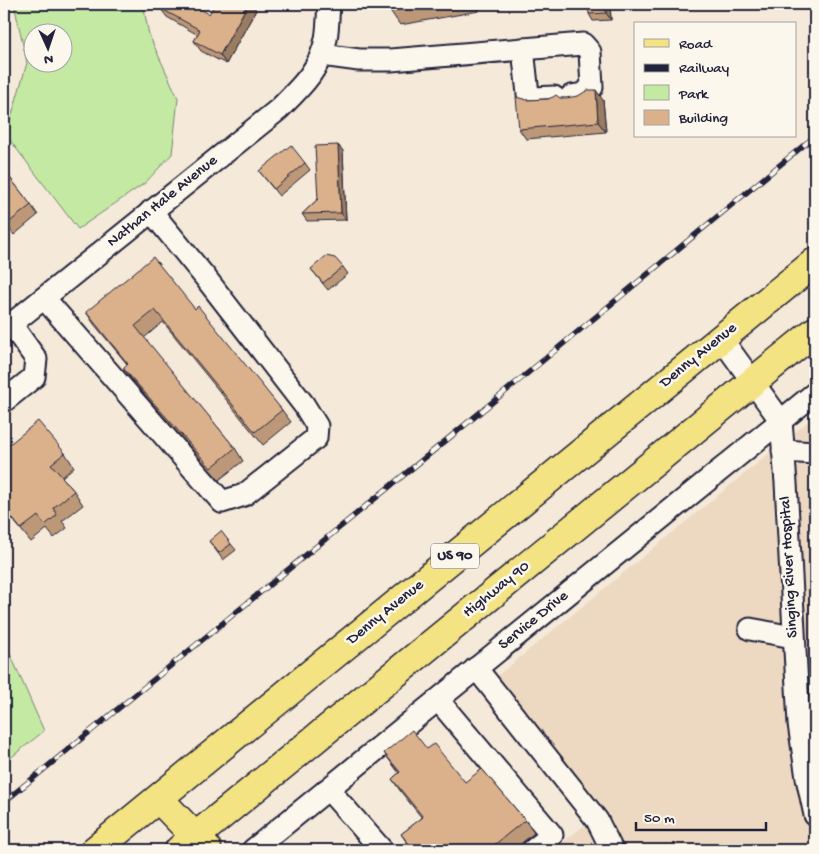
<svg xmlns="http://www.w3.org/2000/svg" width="819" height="854" viewBox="0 0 819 854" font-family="'Gochi Hand',sans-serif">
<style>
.built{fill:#edd8c2}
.green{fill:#c4e9a3;stroke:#73866f;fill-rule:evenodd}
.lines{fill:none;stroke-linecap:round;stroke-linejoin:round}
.minor-casing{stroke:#22223b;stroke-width:25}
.major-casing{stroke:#22223b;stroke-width:31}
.minor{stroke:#fbf7ec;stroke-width:21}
.major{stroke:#f4e382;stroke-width:28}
.rail-casing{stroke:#22223b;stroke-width:5.5}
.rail{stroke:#fbf7ec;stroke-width:4;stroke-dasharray:11;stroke-linecap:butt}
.wall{fill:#bc9878;stroke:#22223b}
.shaded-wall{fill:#997c62;stroke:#22223b}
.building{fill:#dbb18c;stroke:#22223b}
.labels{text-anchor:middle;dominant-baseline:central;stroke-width:5;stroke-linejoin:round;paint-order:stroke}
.shield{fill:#fbf7ec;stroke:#636270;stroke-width:1}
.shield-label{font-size:15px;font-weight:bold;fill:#22223b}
.street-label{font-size:16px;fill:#22223b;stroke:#fbf7ec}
</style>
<rect width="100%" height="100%" fill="#f5e9d9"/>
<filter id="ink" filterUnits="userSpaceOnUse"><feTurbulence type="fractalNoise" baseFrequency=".02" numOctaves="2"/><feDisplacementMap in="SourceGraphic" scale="10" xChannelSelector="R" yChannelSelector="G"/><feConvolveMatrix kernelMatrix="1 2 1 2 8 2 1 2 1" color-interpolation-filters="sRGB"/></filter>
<g filter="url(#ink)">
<path class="built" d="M815 416V850H553L589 822 484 687Z"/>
<g class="green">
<path d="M14 4H143L149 35 178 98 172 154 145 183 78 229 6 135 27 63ZM32 32H62V62H32Z"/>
<path d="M4 640 44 731 4 763Z"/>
</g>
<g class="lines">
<defs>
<g id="minor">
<path d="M523 49 528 94 534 98 554 97"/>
<path d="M322 55 359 60H391L583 44 590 52 592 87 583 94 571 96"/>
<path d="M44 298 222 502 244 495 316 438 317 426 304 405 205 277 151 211"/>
<path d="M4 330 279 109C300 88 320 70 326 39 328 28 328 15 329 4"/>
<path d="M721 338 781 421 786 483 799 724 807 778 815 815"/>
<path d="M4 401 34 377 36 359 11 324"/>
<path d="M783 451 815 453"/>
<path d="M750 629 793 637"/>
<path d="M476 668 597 820 612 850"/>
<path d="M438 700 552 835 533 850"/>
<path d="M328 789 382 850"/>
<path d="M253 850 815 393"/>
</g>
<g id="major">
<path d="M159 799 207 849"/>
<path d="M95 850 815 262"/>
<path d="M179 850 815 331"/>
</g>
</defs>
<use href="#minor" class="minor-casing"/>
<use href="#major" class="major-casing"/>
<use href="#minor" class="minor"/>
<use href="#major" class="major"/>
<defs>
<path id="rail" d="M4 802 449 438 815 136"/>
</defs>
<use href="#rail" class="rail-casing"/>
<use href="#rail" class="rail"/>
</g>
<g class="wall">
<path d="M387 4H478L479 11 400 25 387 6Z"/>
<path d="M610 4 611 20 593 21 589 14Z"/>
<path d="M160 8 209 14 256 10 226 64 201 51 194 41 198 35 167 17Z"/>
<path d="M560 98 603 100 606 132 526 139 519 129 527 100Z"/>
<path d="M338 145 343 151 346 220 307 221 302 214 318 199Z"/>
<path d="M305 163 310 170 279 196 259 171Z"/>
<path d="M4 170 31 205 38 215 14 235 4 222Z"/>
<path d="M343 267 348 274 328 290 311 269Z"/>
<path d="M195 309 282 410 291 422 263 445 163 322 144 338 235 448 243 461 219 480 132 380 123 368 127 364 94 324 86 312Z"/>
<path d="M4 445 6 447 65 453 74 467 62 477 74 491 83 505 62 521 67 528 54 538 47 529 31 542 14 521 4 508Z"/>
<path d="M209 541 231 544 236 550 223 560Z"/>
<path d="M427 749 465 782 525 820 534 833 513 850H412L401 834 422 818 401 792 392 779 399 773 384 753Z"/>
</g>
<g class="shaded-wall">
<path d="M248 4H252L256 10 226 64 220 55Z"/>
<path d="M474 4H478L479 11Z"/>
<path d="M606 4H610L611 20 606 13Z"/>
<path d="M596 90 603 100 606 132 598 122Z"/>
<path d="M338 145 343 151 346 220 341 213Z"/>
</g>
<g class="building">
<path d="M163 4H192L209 14 215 4H248L220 55 194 41 200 30 160 8Z"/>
<path d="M387 4H399L387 6Z"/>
<path d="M588 4H606V13L589 14Z"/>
<path d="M588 90H596L598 122 519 129 516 97 527 100 548 99 553 97 556 95 560 98H566L578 96Z"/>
<path d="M291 145 305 163 274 189 259 171Z"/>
<path d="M338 145 341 213 302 214 318 199 315 146Z"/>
<path d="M4 170 31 205 7 224 4 221Z"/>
<path d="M326 256 335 258 343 267 323 283 311 269Z"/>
<path d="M153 257 195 309 198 306 282 410 255 432 155 310 135 326 235 448 211 468 123 368 128 364 86 312Z"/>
<path d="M38 421 65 453 51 464 74 491 53 508 57 515 45 525 38 516 21 529 4 508 6 507 4 504V445L6 447Z"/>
<path d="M221 531 231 544 219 553 209 541Z"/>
<path d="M412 730 427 749 434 744 465 782 482 769 525 820 488 850H414L401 834 423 817 392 779 400 772 384 753Z"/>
</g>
</g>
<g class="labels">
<rect class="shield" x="431" y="543.5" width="48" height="25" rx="4"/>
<g class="shield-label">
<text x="455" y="556">US 90</text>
</g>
<g class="street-label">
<text transform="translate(163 202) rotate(-39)">Nathan Hale Avenue</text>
<text transform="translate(699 356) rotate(-39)">Denny Avenue</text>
<text transform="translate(790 567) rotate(-93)">Singing River Hospital</text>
<text transform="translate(497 590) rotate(-39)">Highway 90</text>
<text transform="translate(386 613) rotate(-39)">Denny Avenue</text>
<text transform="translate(534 621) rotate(-39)">Service Drive</text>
</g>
</g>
<rect width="819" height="854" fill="none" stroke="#fbf7ec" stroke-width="20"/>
<rect x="10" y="10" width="799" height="834" fill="none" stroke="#22223b" stroke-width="2" filter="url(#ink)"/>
<rect x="634" y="22" width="162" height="115" fill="#fbf7ec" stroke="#a4a2a5"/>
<rect x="644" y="39" width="25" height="8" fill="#f4e382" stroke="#a4a2a5"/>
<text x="679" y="48" font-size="15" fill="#22223b">Road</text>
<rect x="644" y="64" width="25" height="8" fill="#22223b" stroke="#a4a2a5"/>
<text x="679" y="72" font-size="15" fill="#22223b">Railway</text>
<rect x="644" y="85" width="25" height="15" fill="#c4e9a3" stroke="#a4a2a5"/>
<text x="679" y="98" font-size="15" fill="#22223b">Park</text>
<rect x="644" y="110" width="25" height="15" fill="#dbb18c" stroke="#a4a2a5"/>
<text x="679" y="122" font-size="15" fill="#22223b">Building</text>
<g transform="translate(48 48) rotate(177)"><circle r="24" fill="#fbf7ec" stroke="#a4a2a5"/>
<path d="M0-4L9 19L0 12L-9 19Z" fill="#22223b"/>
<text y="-8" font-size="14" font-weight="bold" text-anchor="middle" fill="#22223b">N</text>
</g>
<path d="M636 822v8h130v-8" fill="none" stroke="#22223b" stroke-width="2.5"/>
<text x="644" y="822" font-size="15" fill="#22223b" stroke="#fbf7ec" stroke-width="4" paint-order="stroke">50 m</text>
</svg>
